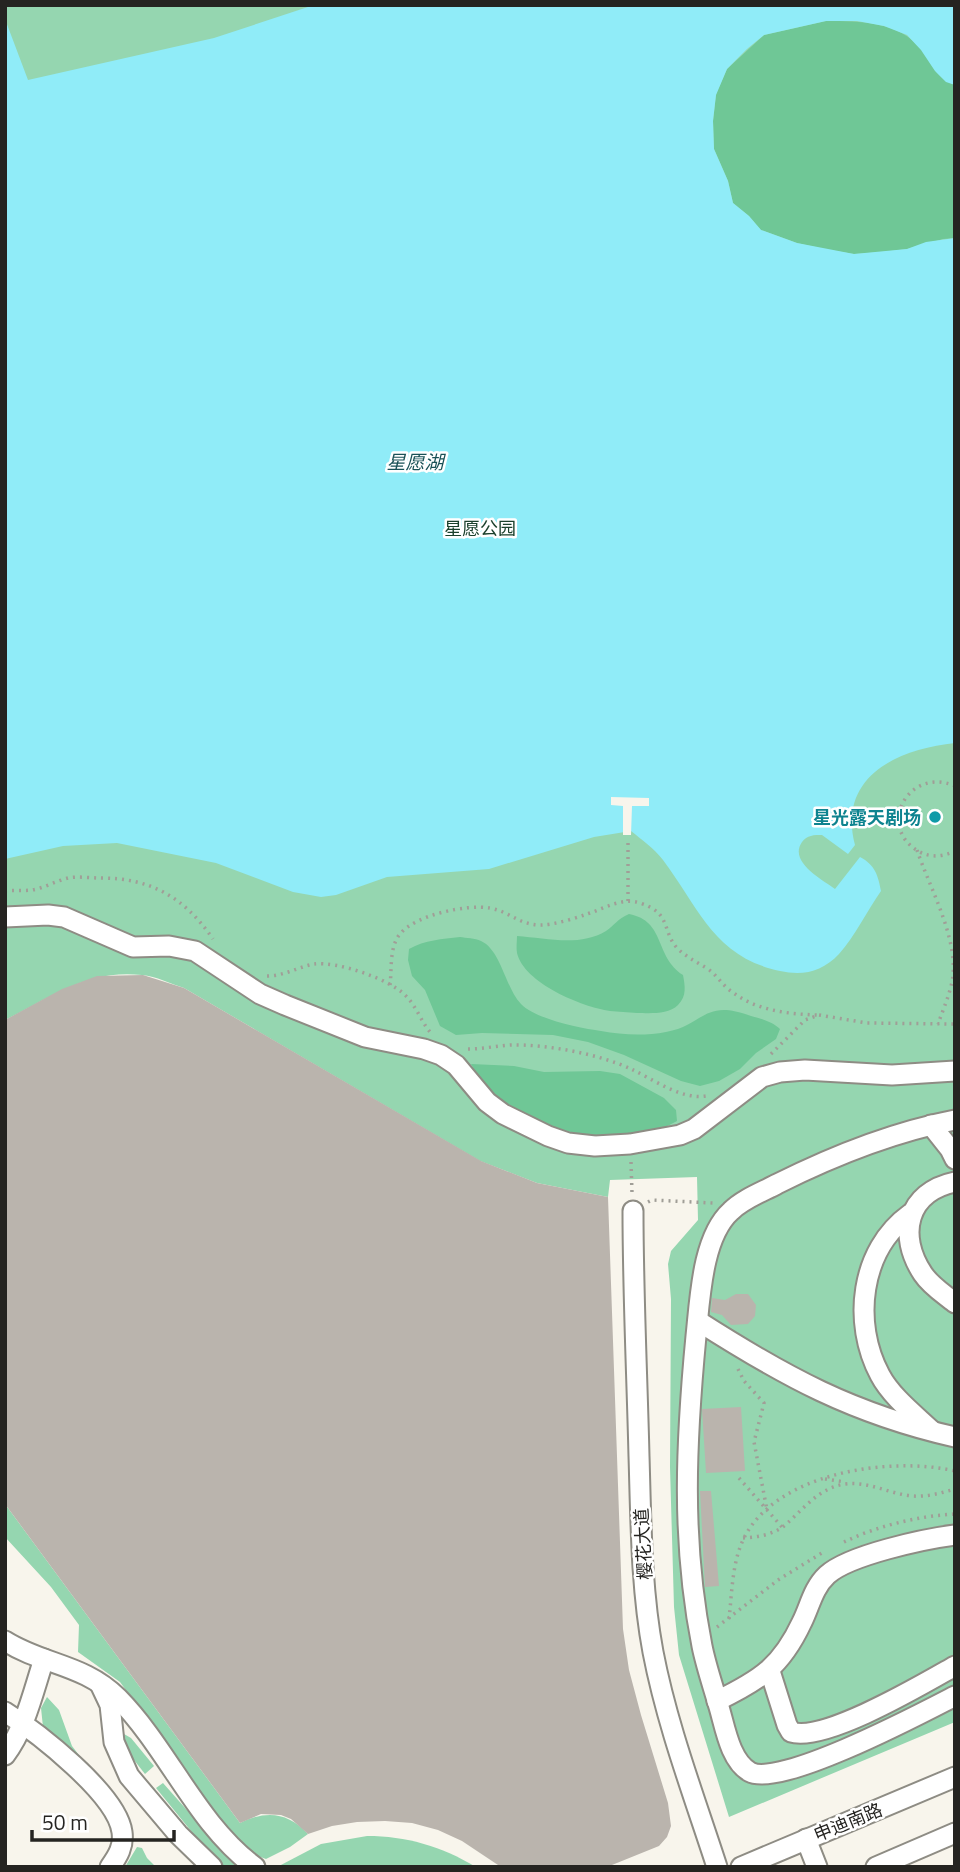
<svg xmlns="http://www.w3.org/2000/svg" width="960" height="1872" viewBox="0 0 960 1872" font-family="'Titillium Web','Noto Sans SC',sans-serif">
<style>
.green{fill:#95d6b0}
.forest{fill:#6fc796}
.water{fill:#90ecf8}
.pier{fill:#f8f5ec}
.building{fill:#bab4ad}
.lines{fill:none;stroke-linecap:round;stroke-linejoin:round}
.minor-casing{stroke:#8e8c84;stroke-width:23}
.path{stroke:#a09e97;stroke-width:3.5;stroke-dasharray:2 5;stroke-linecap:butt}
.minor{stroke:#fff;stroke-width:19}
.culture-dot{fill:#0f9aa8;stroke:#fff;stroke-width:2.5}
.labels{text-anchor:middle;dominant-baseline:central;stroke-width:5;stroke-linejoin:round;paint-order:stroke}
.park-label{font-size:18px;fill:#1b412d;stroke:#fff}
.culture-label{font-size:18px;font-weight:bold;fill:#0d838f;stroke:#fff;text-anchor:end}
.street-label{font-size:18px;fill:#252421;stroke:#fff}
.water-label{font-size:19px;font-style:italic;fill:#195056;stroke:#fff}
</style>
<rect width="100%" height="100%" fill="#f8f5ec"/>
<g class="green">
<path d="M5 5H955V1722L729 1817 679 1655 674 1607 670 1467 671 1299 668 1264 671 1251 698 1220 697 1177 610 1180 608 1197 537 1183 480 1161 184 988C171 984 156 976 142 975 87 969 52 997 5 1020Z"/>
<path d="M5 1504 240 1823C266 1810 288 1812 308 1834L290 1847 266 1859 243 1851 120 1682 78 1652 79 1625 51 1587 5 1537Z"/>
<path d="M47 1697 59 1710 72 1746 88 1767 43 1727 41 1708Z"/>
<path d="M124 1734 131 1738 154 1766 145 1774 127 1751Z"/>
<path d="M163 1783 232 1861 239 1867H225L209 1853 156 1788Z"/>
<path d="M367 1836C406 1836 441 1846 476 1867L279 1866 321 1844Z"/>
<path d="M137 1847 142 1848 147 1858 156 1867H125Z"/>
</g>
<g class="forest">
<path d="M826 21C860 21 899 21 922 50 932 64 937 79 955 85V238L943 239 907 249 882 252 854 254 824 249 797 243 761 230 749 216 733 203 728 181 714 149 713 121 716 94 727 69 764 35Z"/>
<path d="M629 914C666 921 654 956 683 975 685 986 687 996 678 1005 668 1015 649 1013 637 1013 628 1012 618 1012 610 1011 582 1007 524 983 517 953 516 948 517 941 517 936 546 938 580 947 606 931 615 925 617 919 629 914Z"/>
<path d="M460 937C466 938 475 938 481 941 501 950 505 987 521 1004 535 1019 580 1028 601 1031 622 1035 645 1036 666 1032 705 1025 703 998 751 1016 761 1019 772 1021 780 1029L776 1039 756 1053 740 1069 719 1081 700 1086 681 1081 624 1055 588 1042 553 1035 482 1033 456 1035 440 1026 425 990 412 976 408 960 409 949C425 940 442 939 460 937Z"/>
<path d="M471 1064 514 1066 544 1072 600 1071 620 1074 664 1098 676 1110 677 1121C628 1150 552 1135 505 1106 491 1097 480 1079 471 1064Z"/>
</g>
<path class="water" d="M314 5H955V85L946 82 935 71 921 50 907 35 884 26 857 21H826L764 35 747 49 727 69 716 95 713 121 714 149 728 181 733 203 749 216 761 230 797 243 854 254 907 249 926 242 955 238V743C897 749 837 777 855 845L848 854 822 835C814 835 807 835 802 842 788 862 823 880 835 889L860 857C875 865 878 875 881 891 867 911 855 936 839 954 822 972 803 976 780 971 714 957 699 908 663 860 654 848 642 840 631 831L594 837 489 869 387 877 336 895 321 897 293 892 216 863 117 843 63 846 5 859V19L28 80 214 38Z"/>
<path class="pier" d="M611 797 649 798V806H632L631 835H623V806L611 805Z"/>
<g class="building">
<path d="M143 975 184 988 481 1161 537 1183 608 1197 623 1629 629 1670 641 1715 668 1803 671 1826 667 1837 659 1846 607 1867H501L462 1841 438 1830 412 1823 385 1821 357 1822 332 1826 308 1834 291 1819 281 1815 261 1814 240 1823 5 1504V1020L62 989 97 976Z"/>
<path d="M736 1294H748L756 1305 755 1316 748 1324 731 1325 722 1315 711 1312 712 1298 725 1300Z"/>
<path d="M741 1407 745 1471 706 1473 702 1409Z"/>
<path d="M700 1491H711L719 1586 705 1587Z"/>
</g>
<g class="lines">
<defs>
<g id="minor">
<path d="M5 917 48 915 64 917 133 947 169 946 195 951 260 994 285 1005 365 1037 424 1049 441 1055 456 1065 487 1102 503 1114 548 1136 568 1143 595 1146 630 1144 680 1135 694 1129 762 1077 780 1072 805 1070 892 1075 955 1071"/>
<path d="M955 1120C893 1132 833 1156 777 1184 762 1192 743 1199 731 1211 702 1237 700 1299 696 1336 686 1441 681 1540 702 1646 706 1666 713 1686 719 1707 725 1727 730 1761 750 1772 780 1788 922 1713 955 1696"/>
<path d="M931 1125 950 1149 955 1159"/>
<path d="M955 1182C907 1192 897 1235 923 1274 931 1286 944 1294 955 1303"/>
<path d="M633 1211C633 1293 637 1374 639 1456 641 1521 641 1588 653 1652 667 1725 694 1796 717 1867"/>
<path d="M910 1214C860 1250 852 1323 880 1375 891 1396 914 1414 931 1430"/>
<path d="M698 1321C784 1376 853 1414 955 1437"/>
<path d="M5 1641C43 1665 84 1664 118 1698 169 1750 196 1823 255 1867"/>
<path d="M770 1671 787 1725 791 1732C824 1743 923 1684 955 1666"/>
<path d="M101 1686 110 1705 114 1742 129 1776 178 1834 212 1867"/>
<path d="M717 1701C760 1680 781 1667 802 1622 810 1606 813 1588 827 1575 849 1555 924 1539 955 1535"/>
<path d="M5 1712C37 1732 117 1794 122 1832 124 1846 118 1856 110 1867"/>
<path d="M5 1755C26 1727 33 1692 44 1659"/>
<path d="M806 1839 817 1867"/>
<path d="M741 1867 955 1777"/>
<path d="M876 1867 955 1833"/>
</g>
</defs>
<use href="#minor" class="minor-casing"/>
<g class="path">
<path d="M955 786C909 766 876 826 918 851 930 858 943 857 955 851"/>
<path d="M628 843V901"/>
<path d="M917 850C930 889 960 941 952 982 949 996 943 1010 938 1024"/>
<path d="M5 891C14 890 23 891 32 890 44 888 56 881 68 878 78 876 90 878 100 878 151 878 184 897 213 939"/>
<path d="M267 976C284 976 298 967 314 964 337 961 390 979 406 996 416 1006 421 1021 430 1032"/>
<path d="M390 985C392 970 389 947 400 934 415 915 467 904 490 908 514 913 522 929 551 924 563 922 576 918 587 914 606 908 623 896 643 904 671 914 662 931 677 948 686 957 697 962 708 969 717 975 722 985 731 991 755 1010 786 1014 817 1015"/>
<path d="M468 1049C482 1049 496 1046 510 1045 546 1044 599 1054 631 1069 653 1079 681 1100 706 1096"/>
<path d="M771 1054 805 1020 819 1015 867 1023 955 1024"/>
<path d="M631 1162 632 1193"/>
<path d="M648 1202 652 1200 713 1203"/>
<path d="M738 1369 744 1381 764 1403 754 1442 767 1510"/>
<path d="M739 1478 782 1527"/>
<path d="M825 1479 845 1482"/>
<path d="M743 1538C758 1537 772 1535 784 1526 803 1510 818 1488 845 1484 869 1481 889 1494 913 1496 927 1497 941 1493 955 1489"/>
<path d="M844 1542C877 1526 918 1516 955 1514"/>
<path d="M729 1619C732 1593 732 1564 743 1540 775 1472 891 1456 955 1471"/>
<path d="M717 1627 778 1580 825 1551"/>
</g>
<use href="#minor" class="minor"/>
</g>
<circle class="culture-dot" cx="935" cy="817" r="7"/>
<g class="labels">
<g class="park-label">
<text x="480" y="528">星愿公园</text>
</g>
<g class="culture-label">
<text x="921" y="817">星光露天剧场</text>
</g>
<g class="street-label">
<text transform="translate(643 1544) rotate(-93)">樱花大道</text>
<text transform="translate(848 1822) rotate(-22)">申迪南路</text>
</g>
<g class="water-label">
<text x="415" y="461">星愿湖</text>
</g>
</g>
<rect width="960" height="1872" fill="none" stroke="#252421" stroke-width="14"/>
<path d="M32 1830v10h142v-10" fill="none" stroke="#252421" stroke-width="3.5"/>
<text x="42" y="1830" font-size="21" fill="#252421" stroke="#ffffff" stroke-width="5" paint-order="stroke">50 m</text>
</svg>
